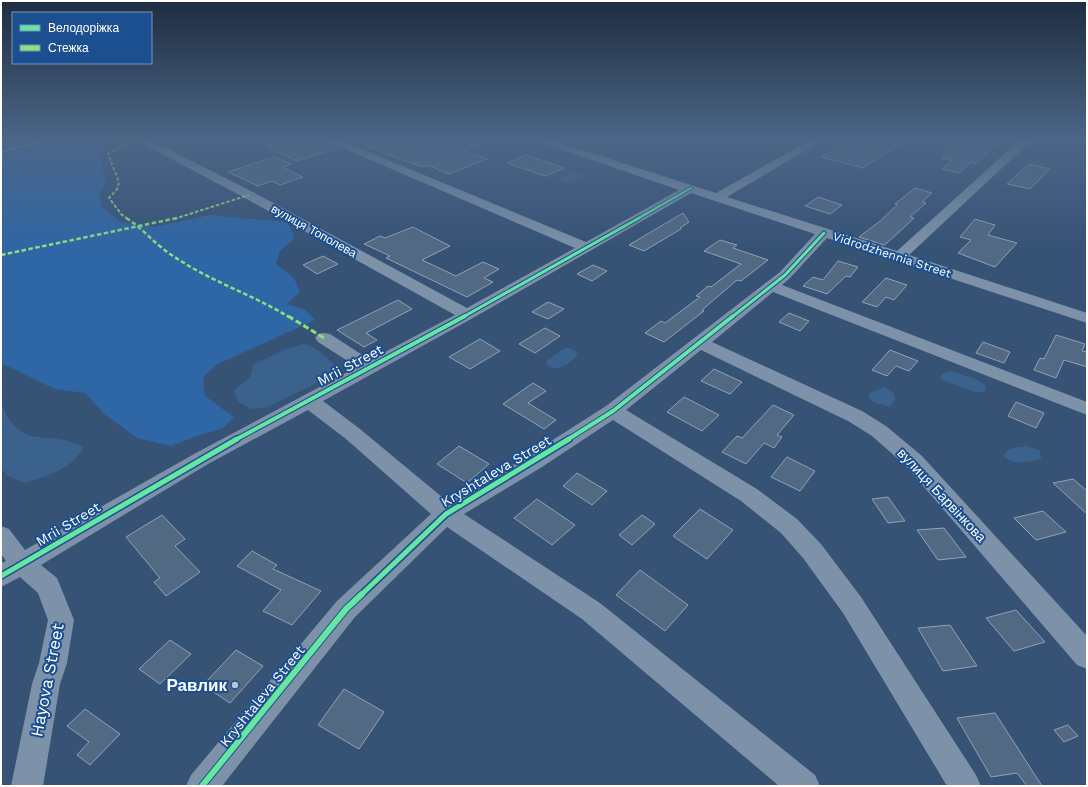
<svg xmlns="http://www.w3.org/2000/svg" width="1088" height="787" viewBox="0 0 1088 787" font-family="'Work Sans',sans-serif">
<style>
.green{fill:#2f66a5}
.water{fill:#3b618d}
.building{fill:#526984;stroke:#92a2b6}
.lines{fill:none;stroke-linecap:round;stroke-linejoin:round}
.minor{fill:#7d92a8;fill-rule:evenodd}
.quiet-far2{stroke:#8de07e;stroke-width:2;stroke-dasharray:3.5 2;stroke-linecap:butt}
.quiet-far1{stroke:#8de07e;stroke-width:2.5;stroke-dasharray:4.5 2.5;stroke-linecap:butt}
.quiet{stroke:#8de07e;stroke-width:3;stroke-dasharray:6 3;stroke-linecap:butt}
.cycleway-far4-casing{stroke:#1b4f8f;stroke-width:4}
.cycleway-far3-casing{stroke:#1b4f8f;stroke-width:5}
.cycleway-far2-casing{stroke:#1b4f8f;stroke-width:6}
.cycleway-far1-casing{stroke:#1b4f8f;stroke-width:8}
.cycleway-casing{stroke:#1b4f8f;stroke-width:8}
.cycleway-far4{stroke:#66e7a1;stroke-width:2.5}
.cycleway-far3{stroke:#66e7a1;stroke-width:3}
.cycleway-far2{stroke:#66e7a1;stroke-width:4}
.cycleway-far1{stroke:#66e7a1;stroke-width:5}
.cycleway{stroke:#66e7a1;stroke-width:6}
.poi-dot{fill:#b9c2ce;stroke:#1b4f8f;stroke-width:1.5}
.labels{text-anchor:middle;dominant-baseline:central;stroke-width:4;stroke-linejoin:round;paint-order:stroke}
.far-street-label{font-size:12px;fill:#fff;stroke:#1b4f8f}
.street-label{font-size:14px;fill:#fff;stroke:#1b4f8f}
.near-street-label{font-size:17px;fill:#fff;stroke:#1b4f8f}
.near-poi-label{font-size:17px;font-weight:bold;fill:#fff;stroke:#1b4f8f;text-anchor:end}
</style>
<rect width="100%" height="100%" fill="#365274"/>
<path class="green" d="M1 139H117L107 144 101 149 102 168 106 182 99 194 102 207 121 222 154 227 210 215 287 222 295 238 280 251 276 264 294 278 300 292 287 304 306 310 315 320 218 364 203 377 205 396 234 417 223 428 197 436 171 446 137 438 104 414 85 393 55 389 1 363Z"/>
<g class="water">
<path d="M571 173H580L585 177 569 184 557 180Z"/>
<path d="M303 344C316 346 326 357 336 366L334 372 311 386 265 408 251 409 239 402 233 391 250 377 253 365 286 349Z"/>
<path d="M565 348C572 348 575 349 578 355 569 364 557 374 546 364L547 360Z"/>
<path d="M952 371 978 380 986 386 985 392H975L942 380 940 376 943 373Z"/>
<path d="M885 387 894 393 895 400 890 407 873 402 868 397 871 392Z"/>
<path d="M1 402C19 454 50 428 84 447 72 470 47 476 24 483L6 475 1 467Z"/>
<path d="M1028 446 1040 451 1041 459C1028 462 1014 466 1003 456 1008 447 1018 447 1028 446Z"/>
</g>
<g class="building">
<path d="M295 139H321L338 148 297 161 267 147Z"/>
<path d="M342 139H492V140L465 151 487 159 449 174 427 165 422 167 355 142 352 143Z"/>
<path d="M849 139H908L863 168 821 157Z"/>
<path d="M963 139H1000L976 164 971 162 959 173 942 169 952 161 941 158Z"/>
<path d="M526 155 565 168 545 176 507 163Z"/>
<path d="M274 157 292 164 282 167 303 177 280 185 272 181 258 186 228 172Z"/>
<path d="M1029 164 1050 169 1030 189 1007 184Z"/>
<path d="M915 188 932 193 922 202 926 203 910 217 914 218 887 243 884 245 859 237 879 222 897 205 895 204Z"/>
<path d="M818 197 842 205 830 214 805 206Z"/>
<path d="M683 213 689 222 680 228 681 229 644 251 629 245Z"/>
<path d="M975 219 995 225 988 235 1017 243 995 267 958 253 971 240 960 237Z"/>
<path d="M413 227 450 246 422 260 456 276 483 262 499 269 484 278 493 282 467 297 386 258 390 256 364 244 380 236 385 238Z"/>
<path d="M720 240 737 245 733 248 768 260 741 281 737 280 702 310 704 311 664 342 645 333 661 321 665 323 700 297 696 296 708 286 711 287 741 264 704 251Z"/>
<path d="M323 256 338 264 317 274 303 265Z"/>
<path d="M838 261 858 267 850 277 846 276 827 294 803 286 813 277 823 280Z"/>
<path d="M593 265 607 271 592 281 577 274Z"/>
<path d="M886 278 907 285 894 300 886 297 877 307 862 302Z"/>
<path d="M398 300 412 309 366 333 377 340 364 347 337 330Z"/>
<path d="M548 302 564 309 548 319 532 312Z"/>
<path d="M789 313 809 321 800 331 779 322Z"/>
<path d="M545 328 560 336 535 353 519 344Z"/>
<path d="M1056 335 1085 344 1082 351 1087 352V367L1064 360 1056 378 1034 370 1040 358 1044 359Z"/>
<path d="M480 339 500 351 470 369 449 357Z"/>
<path d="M983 342 1010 352 1004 363 976 353Z"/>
<path d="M890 350 918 361 909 371 896 366 887 376 872 370Z"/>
<path d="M714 369 742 382 730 394 701 381Z"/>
<path d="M533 383 546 391 528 403 556 420 544 429 503 404Z"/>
<path d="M684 397 719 415 702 431 667 412Z"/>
<path d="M1016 402 1044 413 1036 428 1008 416Z"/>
<path d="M773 405 794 415 777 435 782 437 774 448 764 443 746 464 722 452 737 436 742 438Z"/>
<path d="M459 446 489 464 467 483 437 464Z"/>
<path d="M787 457 815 471 800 491 771 477Z"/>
<path d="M577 473 607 491 592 505 563 486Z"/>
<path d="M1073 479 1087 491V514L1053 483Z"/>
<path d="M888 497 905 521 888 523 872 499Z"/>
<path d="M537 499 575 525 552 545 514 518Z"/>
<path d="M700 509 733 530 707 559 673 536Z"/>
<path d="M1043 511 1066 532 1036 540 1014 518Z"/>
<path d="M162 515 185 539 175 546 200 572 166 596 154 582 160 578 126 537Z"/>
<path d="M642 515 655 524 632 545 619 535Z"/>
<path d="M944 528 966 557 938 560 917 530Z"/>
<path d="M252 551 277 565 273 569 321 591 292 625 263 611 281 590 237 566Z"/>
<path d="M640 570 688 605 665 631 616 595Z"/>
<path d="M1016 610 1045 642 1014 651 986 618Z"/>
<path d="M950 625 977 666 943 671 918 628Z"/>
<path d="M170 640 191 654 160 684 139 669Z"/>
<path d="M236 650 263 666 230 703 203 685Z"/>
<path d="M344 689 384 712 359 749 318 725Z"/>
<path d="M85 709 120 734 90 765 77 755 89 742 67 726Z"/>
<path d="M995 713 1042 786H1027L1017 773 991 777 957 718Z"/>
<path d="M1068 725 1078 736 1064 742 1054 730Z"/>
</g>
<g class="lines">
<path class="minor" d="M134 139H148L253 192 467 308 575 248 322 139H337L586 242 679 190 531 139H548L716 193 812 139H825L727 197 897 251 1021 139H1033L909 255 1087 313V323L827 238 790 278 782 285 1087 402V415L773 292 712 342 862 411 886 426 922 456 1087 636V669L1077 665 906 466 872 436 848 421 701 350 626 410 757 489 797 519 821 544 861 597 976 775 981 786H947L843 613 803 558 781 533 741 501 613 420 542 467 464 514 600 603 815 775 820 786H779L582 619 447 527 355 617 222 786H186L191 775 337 601 431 514 346 439 308 410 208 464 41 565 57 578 74 620 67 663 60 684 43 786H11L32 684 39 663 48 620 38 593 20 577 1 587V563L6 561 1 554V526L9 529 25 550 194 454 357 367 318 342 315 338 318 334 324 333 330 334 370 360 455 315 245 198ZM691 193 815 234 780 272 606 406 526 457 448 502 360 429 323 401 473 318Z"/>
<g class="quiet-far2">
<path d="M1 152 48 139"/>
<path d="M128 219 122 215 109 198 117 189 119 182 108 154 122 145 140 140"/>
<path d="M174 219 249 195"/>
</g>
<g class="quiet-far1">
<path d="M126 218C141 227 148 237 161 247 167 252 174 257 181 261 215 283 255 296 289 317"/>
<path d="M1 255 177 218"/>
</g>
<path class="quiet" d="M288 316 324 338"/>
<defs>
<path id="cycleway-far4" d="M637 219 691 188"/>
<g id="cycleway-far3">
<path d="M463 317 639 218"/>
<path d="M732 317 785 275 824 233"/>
</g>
<g id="cycleway-far2">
<path d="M235 440 465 316"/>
<path d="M567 440 613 411 733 316"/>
</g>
<g id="cycleway-far1">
<path d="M1 576 237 439"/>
<path d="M361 595 446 514 569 439"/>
</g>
<path id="cycleway" d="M202 786 346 609 362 594"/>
</defs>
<use href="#cycleway-far4" class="cycleway-far4-casing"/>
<use href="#cycleway-far3" class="cycleway-far3-casing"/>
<use href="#cycleway-far2" class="cycleway-far2-casing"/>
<use href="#cycleway-far1" class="cycleway-far1-casing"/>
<use href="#cycleway" class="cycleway-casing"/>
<use href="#cycleway-far4" class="cycleway-far4"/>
<use href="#cycleway-far3" class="cycleway-far3"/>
<use href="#cycleway-far2" class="cycleway-far2"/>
<use href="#cycleway-far1" class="cycleway-far1"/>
<use href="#cycleway" class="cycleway"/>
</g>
<linearGradient id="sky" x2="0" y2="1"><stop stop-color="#1e2d40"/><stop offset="0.56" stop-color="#4c6688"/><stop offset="1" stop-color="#4c6688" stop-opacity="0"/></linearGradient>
<rect width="1088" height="249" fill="url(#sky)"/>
<circle class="poi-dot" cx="235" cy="685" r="4"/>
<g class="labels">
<g class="far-street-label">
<text transform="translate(314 231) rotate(29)">вулиця Тополева</text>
<text transform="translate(892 255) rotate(18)">Vidrodzhennia Street</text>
</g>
<g class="street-label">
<text transform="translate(350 365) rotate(-28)">Mrii Street</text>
<text transform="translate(496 471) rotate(-31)">Kryshtaleva Street</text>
<text transform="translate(942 495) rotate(47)">вулиця Барвінкова</text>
<text transform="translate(68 524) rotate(-31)">Mrii Street</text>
<text transform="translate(262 696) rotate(-51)">Kryshtaleva Street</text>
</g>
<g class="near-street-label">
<text transform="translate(47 680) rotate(-79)">Hayova Street</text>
</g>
<g class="near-poi-label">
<text x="227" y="685">Равлик</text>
</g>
</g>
<rect width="1088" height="787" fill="none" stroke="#ffffff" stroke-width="4"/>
<rect x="12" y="12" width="140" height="52" fill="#1b4f8f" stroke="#7695bc"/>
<rect x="20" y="25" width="20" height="6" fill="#66e7a1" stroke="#7695bc"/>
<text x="48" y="32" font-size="12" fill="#ffffff">Велодоріжка</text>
<rect x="20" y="45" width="20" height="6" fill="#8de07e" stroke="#7695bc"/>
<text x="48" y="52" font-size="12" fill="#ffffff">Стежка</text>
</svg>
